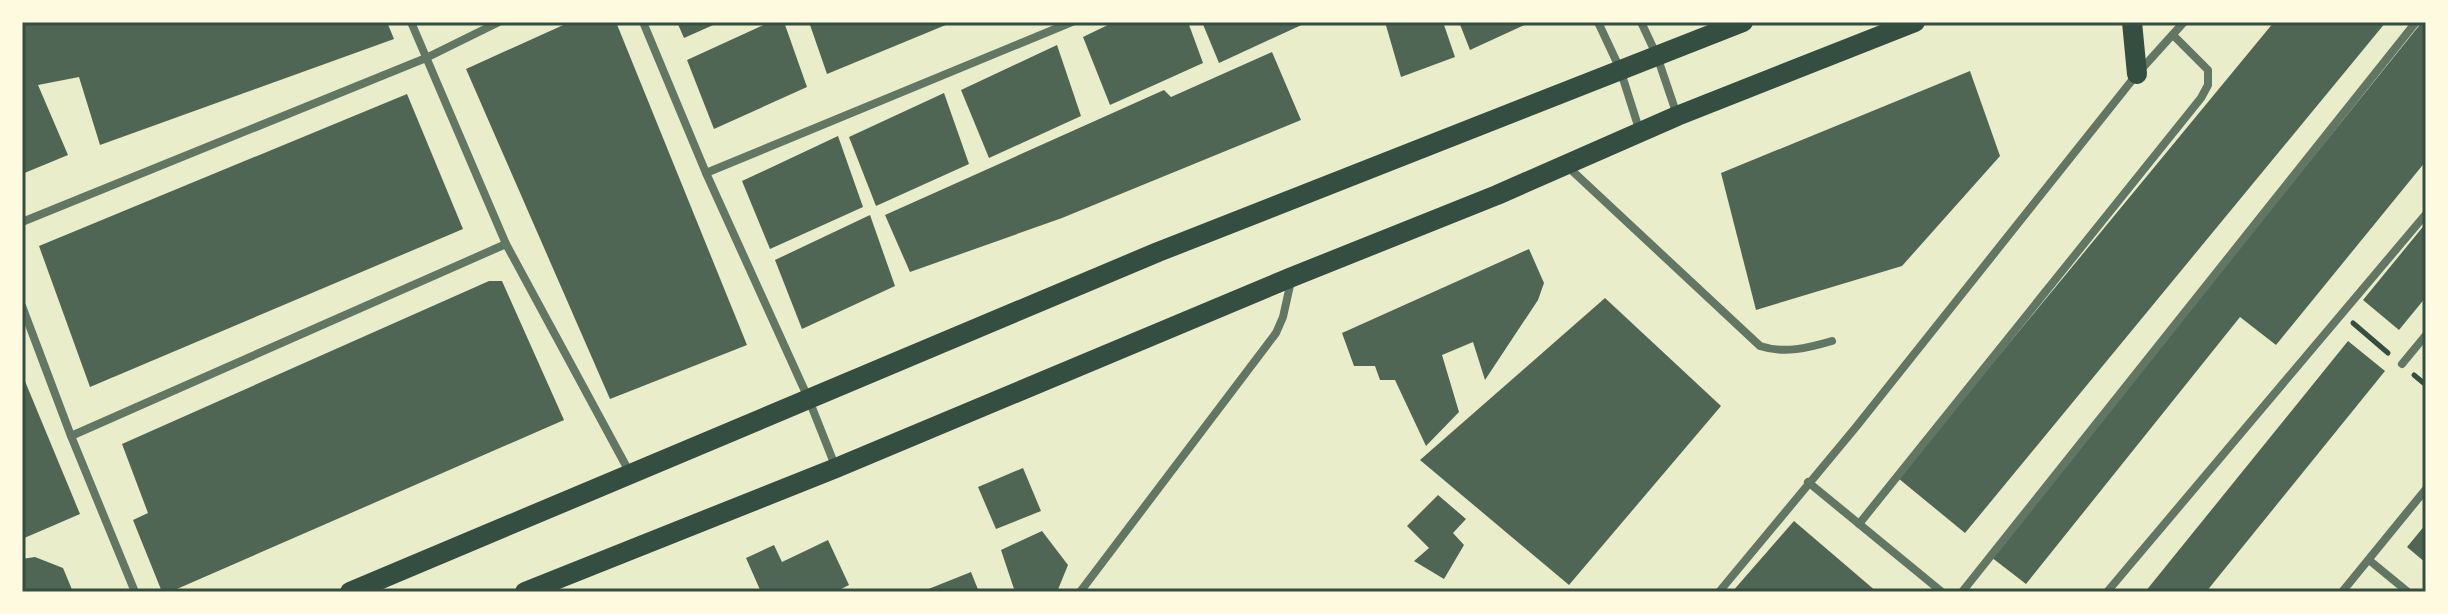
<svg xmlns="http://www.w3.org/2000/svg" width="2448" height="614" viewBox="0 0 2448 614" font-family="'IBM Plex Sans',sans-serif">
<style>
.building{fill:#4f6655}
.lines{fill:none;stroke-linecap:round;stroke-linejoin:round}
.path{stroke:#344e41;stroke-width:5}
.minor{stroke:#617663;stroke-width:8}
.primary{stroke:#344e41;stroke-width:20}
.neatline{fill:none;stroke:#344e41;stroke-width:3}
</style>
<rect width="100%" height="100%" fill="#e9edc9"/>
<g class="building">
<path d="M22 22H387L394 39 100 145 79 77 38 85 68 155 22 174Z"/>
<path d="M570 22H616L747 345 610 399 466 69Z"/>
<path d="M677 22H720L684 38Z"/>
<path d="M770 22H784L807 87 714 129 687 60Z"/>
<path d="M809 22H953L827 74Z"/>
<path d="M1114 22H1188L1203 63 1110 105 1083 37Z"/>
<path d="M1202 22H1308L1219 63Z"/>
<path d="M1385 22H1443L1455 57 1401 77Z"/>
<path d="M1459 22H1531L1470 50Z"/>
<path d="M2274 22H2386L1965 533 1898 478Z"/>
<path d="M2422 22H2426V161L2276 345 2240 317 2026 584 1991 557Z"/>
<path d="M1057 45 1081 116 989 158 961 90Z"/>
<path d="M1272 52 1301 120 1062 218 910 272 885 215 1164 90 1171 97Z"/>
<path d="M1970 71 2000 156 1902 266 1756 310 1721 173Z"/>
<path d="M944 93 969 164 876 206 849 137Z"/>
<path d="M407 94 463 229 90 387 39 246Z"/>
<path d="M838 136 863 207 770 249 742 181Z"/>
<path d="M870 215 895 286 802 329 775 260Z"/>
<path d="M2426 223V297L2399 330 2363 300Z"/>
<path d="M1529 249 1544 283 1538 300 1485 380 1473 342 1442 355 1459 412 1426 446 1395 380H1380L1375 366H1354L1342 333Z"/>
<path d="M489 281H502L564 420 170 592H162L133 520 148 513 122 444Z"/>
<path d="M1605 298 1721 406 1569 585 1420 460Z"/>
<path d="M2348 341 2385 371 2206 592H2145Z"/>
<path d="M22 374 80 514 22 539Z"/>
<path d="M1023 468 1041 511 996 529 978 487Z"/>
<path d="M1438 495 1466 519 1453 533 1464 545 1444 579 1414 561 1429 548 1407 526Z"/>
<path d="M1794 521 1877 592H1732Z"/>
<path d="M2426 524V563L2407 547Z"/>
<path d="M1042 531 1068 565 1057 592H1015L1001 550Z"/>
<path d="M828 540 849 585 835 592H761L746 558 774 545 782 562Z"/>
<path d="M35 557 63 568 73 592H22V559Z"/>
<path d="M971 572 979 592H921Z"/>
</g>
<g class="lines">
<g class="path">
<path d="M2353 323 2388 353"/>
<path d="M2414 375 2426 385"/>
</g>
<g class="minor">
<path d="M411 22 506 244 631 475"/>
<path d="M643 22 706 173 809 400 836 468"/>
<path d="M1598 22 1620 69 1640 132"/>
<path d="M1641 22 1657 56 1677 115"/>
<path d="M1567 166 1760 346C1784 354 1808 348 1832 341"/>
<path d="M706 173 1072 22"/>
<path d="M22 222 426 58 499 22"/>
<path d="M22 306 71 436 135 592"/>
<path d="M2402 364 2426 335"/>
<path d="M71 436 506 244"/>
<path d="M1808 482 1942 592"/>
<path d="M1859 524 2201 98 2208 85V70L2173 35"/>
<path d="M2369 560 2408 592"/>
<path d="M1080 592 1276 333 1283 317 1291 281"/>
<path d="M1719 592 1856 427 2137 74 2184 22"/>
<path d="M1962 592 2416 22"/>
<path d="M2107 592 2426 214"/>
<path d="M2342 592 2426 489"/>
</g>
<g class="primary">
<path d="M2132 22 2137 74"/>
<path d="M350 592 1158 252 1743 22"/>
<path d="M525 592 836 468 1292 277 1497 195 1677 116 1915 22"/>
</g>
</g>
<rect width="2448" height="614" fill="none" stroke="#fefae0" stroke-width="48"/>
<rect x="24" y="24" width="2400" height="566" class="neatline"/>
</svg>
